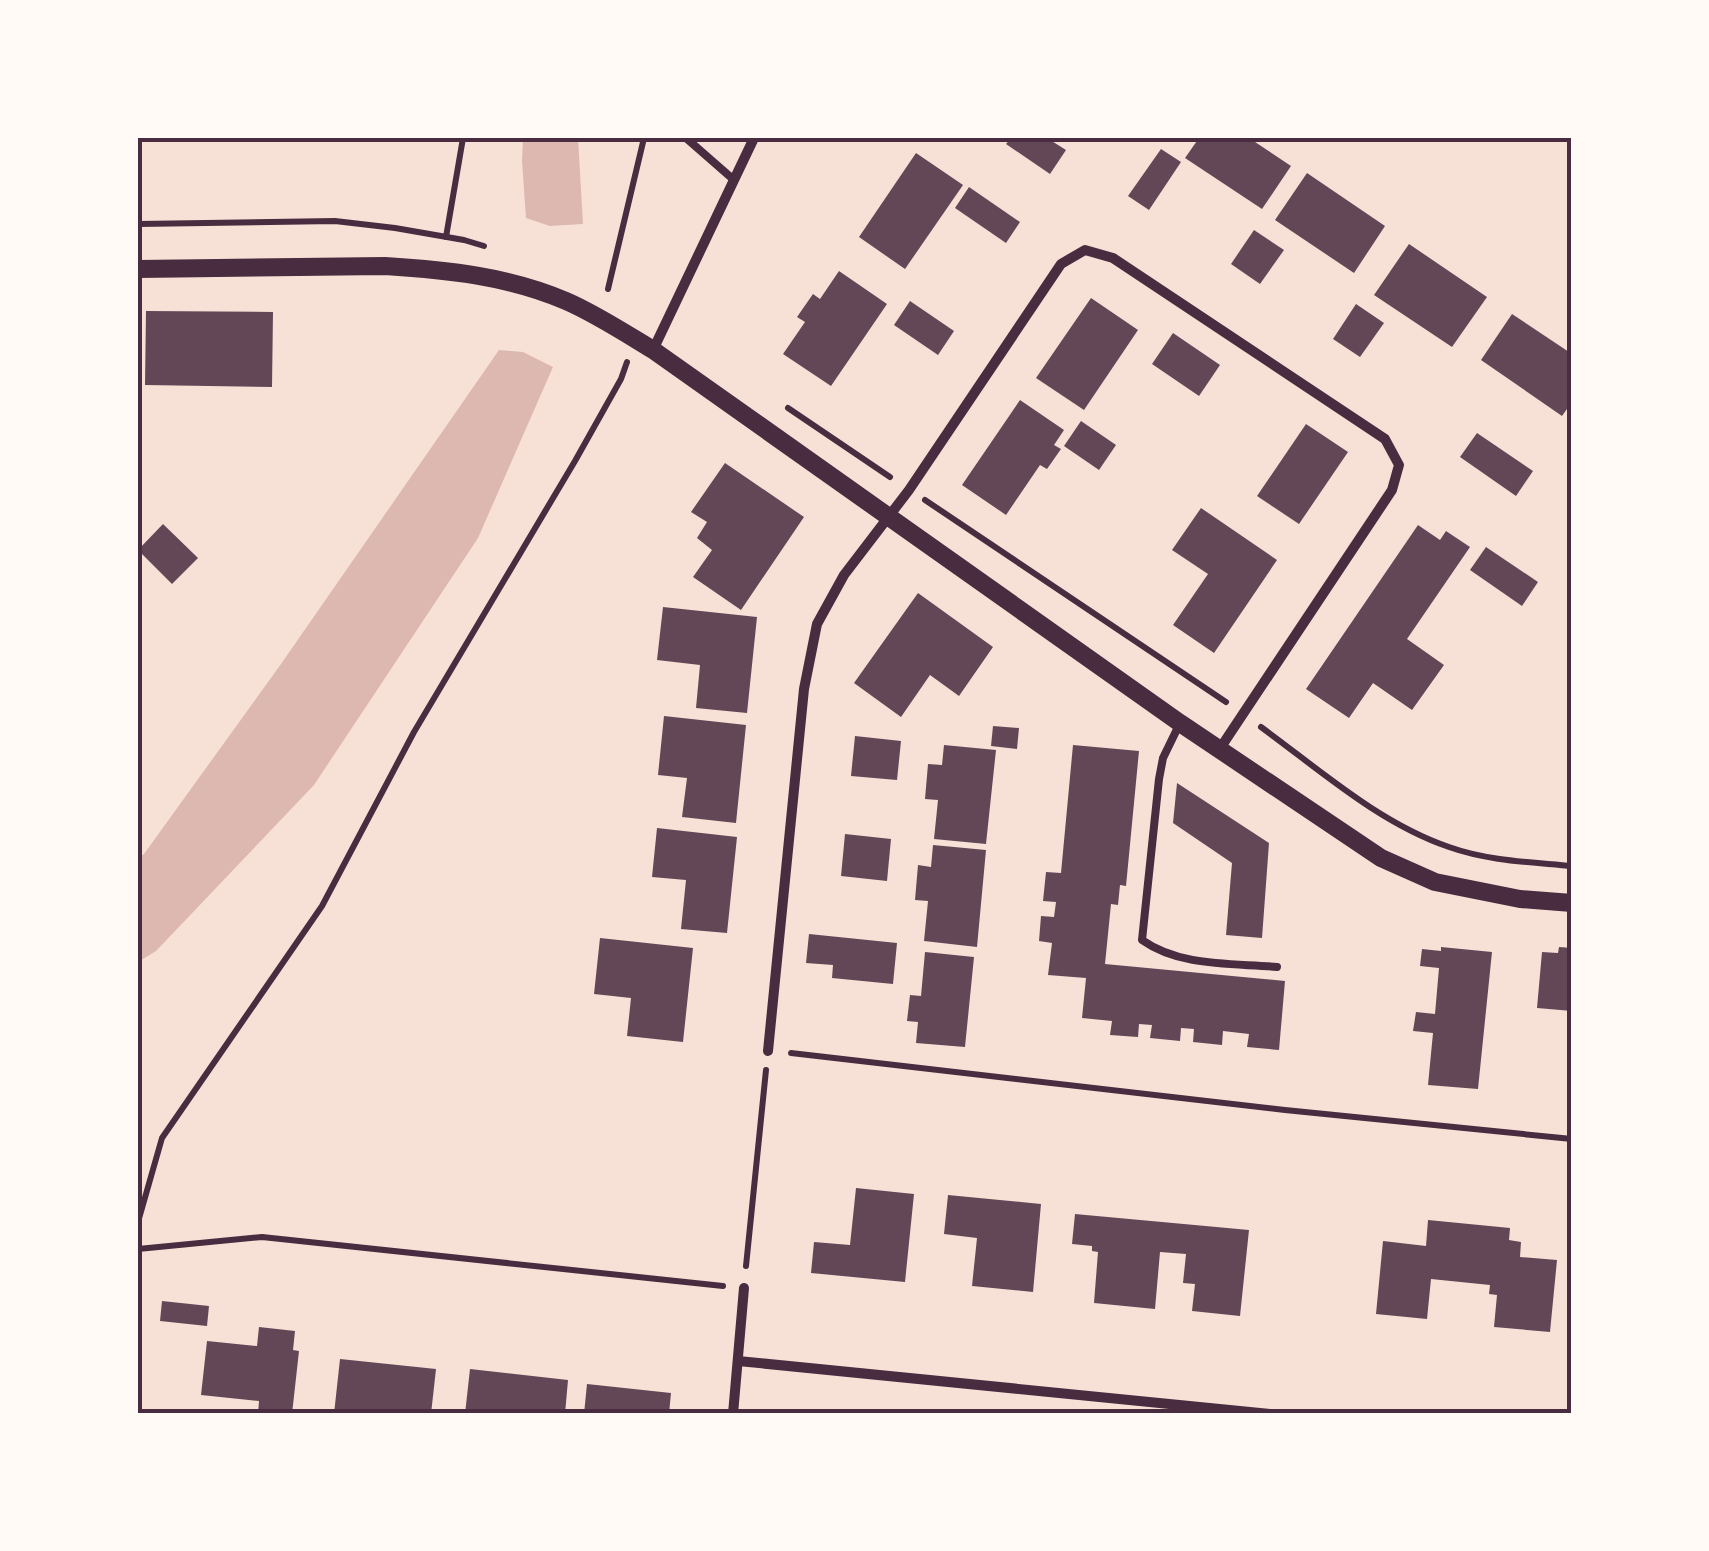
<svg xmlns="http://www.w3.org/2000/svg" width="1709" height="1551" viewBox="0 0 1709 1551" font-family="'Roboto Condensed',sans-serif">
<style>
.water{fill:#dcb8b0}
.building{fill:#644757}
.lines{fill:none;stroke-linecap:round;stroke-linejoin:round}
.path{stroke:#4a2c40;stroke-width:6}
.service{stroke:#4a2c40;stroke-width:8}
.minor{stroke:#4a2c40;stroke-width:10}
.tertiary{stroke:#4a2c40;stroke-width:18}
.neatline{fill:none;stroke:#4a2c40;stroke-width:4}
</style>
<rect width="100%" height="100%" fill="#f7e1d7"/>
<g class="water">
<path d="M523 138H578L583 224 550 226 526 218 522 161Z"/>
<path d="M499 350 523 352 553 367 478 538 314 785 156 951 138 962V858L144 854 281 664Z"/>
</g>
<g class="building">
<path d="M1011 138H1047L1066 150 1050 174 1006 144Z"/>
<path d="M1199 138H1249L1291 166 1262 209 1185 158Z"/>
<path d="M1161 149 1181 162 1149 210 1128 196Z"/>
<path d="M916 153 963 185 905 269 859 237Z"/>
<path d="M1307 173 1385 226 1354 273 1275 220Z"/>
<path d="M969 187 1020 222 1006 243 955 208Z"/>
<path d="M1254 230 1284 250 1260 284 1231 264Z"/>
<path d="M1409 244 1487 297 1452 347 1374 295Z"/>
<path d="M839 271 887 304 831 386 783 354 805 322 797 317 813 294 820 299Z"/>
<path d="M1091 298 1138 330 1084 410 1036 378Z"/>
<path d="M910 301 954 331 938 355 894 325Z"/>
<path d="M1356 304 1384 323 1360 357 1333 339Z"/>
<path d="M146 311 273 312 272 387 145 385Z"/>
<path d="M1512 314 1572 354V402L1562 416 1481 360Z"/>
<path d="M1173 333 1220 365 1199 396 1152 364Z"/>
<path d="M1020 400 1064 430 1054 445 1061 449 1047 469 1040 465 1006 515 962 485Z"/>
<path d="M1081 421 1116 445 1099 470 1064 446Z"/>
<path d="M1306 424 1348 452 1299 524 1257 496Z"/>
<path d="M1477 433 1533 471 1516 496 1460 457Z"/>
<path d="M725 463 804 517 741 610 693 577 712 550 697 538 707 522 691 512Z"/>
<path d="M1201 508 1277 560 1214 653 1173 625 1208 574 1172 550Z"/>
<path d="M163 524 198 558 172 584 138 550Z"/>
<path d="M1418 525 1440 540 1446 531 1470 547 1407 639 1444 665 1412 710 1373 683 1349 718 1306 689Z"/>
<path d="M1486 547 1538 582 1522 606 1470 570Z"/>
<path d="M918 593 993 647 959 696 930 675 901 717 854 683Z"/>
<path d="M663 607 757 617 747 713 696 708 700 665 657 660Z"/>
<path d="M664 716 746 725 736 823 682 817 687 778 658 775Z"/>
<path d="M993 726 1019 728 1017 749 991 746Z"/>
<path d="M855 736 901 741 897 780 851 776Z"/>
<path d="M944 745 996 750 986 844 934 839 938 800 925 799 928 764 942 765Z"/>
<path d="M1073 745 1139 751 1126 886 1120 885 1118 905 1111 904 1105 964 1285 981 1279 1050 1247 1047 1249 1034 1223 1031 1222 1045 1193 1042 1194 1029 1181 1028 1180 1041 1150 1038 1152 1025 1139 1024 1138 1037 1110 1035 1112 1021 1082 1018 1086 978 1048 975 1052 943 1039 941 1041 916 1054 917 1056 902 1043 901 1046 872 1061 873Z"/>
<path d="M1177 783 1269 843 1262 938 1226 935 1232 863 1173 823Z"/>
<path d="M657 828 737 837 727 933 681 929 686 880 652 877Z"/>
<path d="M845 834 891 839 887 881 841 876Z"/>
<path d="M933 845 986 850 977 947 924 941 928 901 915 900 918 865 931 867Z"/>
<path d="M809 934 897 943 893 984 832 978 833 965 806 963Z"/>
<path d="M600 938 693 948 683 1042 627 1036 631 998 594 994Z"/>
<path d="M1441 947 1492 952 1478 1089 1428 1085 1433 1033 1413 1031 1416 1012 1435 1014 1439 968 1420 966 1422 949 1441 951Z"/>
<path d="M1559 947 1572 948V1011L1537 1008 1542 952 1558 953Z"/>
<path d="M925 952 974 957 965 1047 916 1043 918 1022 907 1021 910 995 921 996Z"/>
<path d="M856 1188 914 1194 905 1282 811 1273 814 1242 850 1245Z"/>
<path d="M948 1195 1041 1204 1033 1292 972 1286 977 1238 944 1234Z"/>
<path d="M1075 1214 1249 1230 1240 1316 1192 1311 1195 1284 1183 1283 1186 1254 1160 1252 1155 1309 1094 1303 1098 1252 1092 1251V1246L1072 1244Z"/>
<path d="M1428 1220 1510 1228 1509 1240 1521 1242 1520 1257 1557 1260 1550 1332 1494 1327 1497 1295 1489 1294 1490 1285 1431 1279 1427 1319 1376 1314 1383 1241 1426 1246Z"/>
<path d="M162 1301 209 1306 207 1326 160 1321Z"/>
<path d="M259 1327 295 1331 293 1350 299 1351 292 1414H258L259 1401 201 1395 207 1341 257 1346Z"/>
<path d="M340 1359 436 1369 431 1414H334Z"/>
<path d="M470 1369 568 1380 565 1414H465Z"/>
<path d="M587 1384 671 1393 669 1414H584Z"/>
</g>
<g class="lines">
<g class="path">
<path d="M138 224 335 221 395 228 464 240 484 246"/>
<path d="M446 237 463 138"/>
<path d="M608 289 644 138"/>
<path d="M788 408 890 477"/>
<path d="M925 500 1226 702"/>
<path d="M1261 727C1320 770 1379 823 1449 847 1488 861 1531 862 1572 866"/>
<path d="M791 1053 1285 1110 1572 1139"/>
<path d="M138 1222 162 1138 322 906 414 732 575 461 621 379 627 362"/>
<path d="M138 1249 262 1237 723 1286"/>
<path d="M746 1266 766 1070"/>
</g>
<g class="service">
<path d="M686 138 734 180"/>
<path d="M1180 723 1163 758 1159 779 1142 940C1180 967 1232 963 1277 967"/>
</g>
<g class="minor">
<path d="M653 350 754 138"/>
<path d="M768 1051 804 689 817 624 844 575 909 490 1061 264 1085 250 1113 258 1385 439 1399 465 1392 490 1219 750"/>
<path d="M738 1361 1270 1414"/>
<path d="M733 1414 744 1288"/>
</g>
<path class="tertiary" d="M138 269 385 266C447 270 508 276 566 301 596 314 625 333 653 350L1180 723 1381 858 1435 882 1520 899 1572 903"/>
</g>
<rect width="1709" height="1551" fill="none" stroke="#fffaf5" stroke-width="280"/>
<rect x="140" y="140" width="1429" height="1271" class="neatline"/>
</svg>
